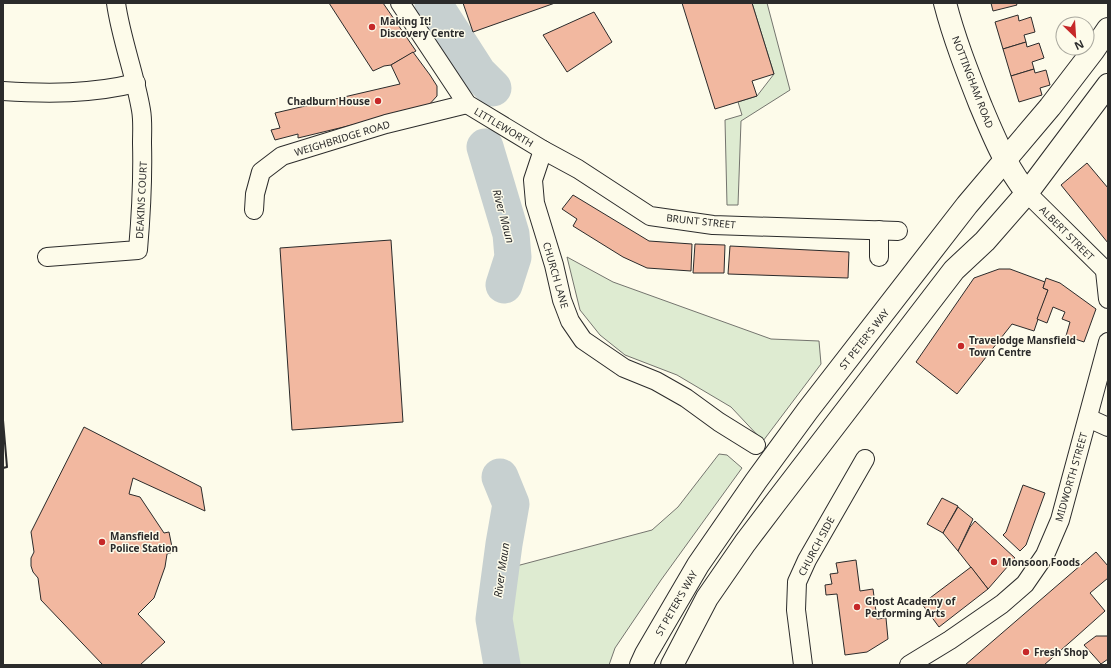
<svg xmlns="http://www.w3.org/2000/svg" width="1111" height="668" viewBox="0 0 1111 668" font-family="'Noto Sans',sans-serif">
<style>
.green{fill:#deebd1;stroke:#74746e}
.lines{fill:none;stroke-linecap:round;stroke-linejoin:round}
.river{stroke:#c7d0d0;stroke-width:37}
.building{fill:#f2b8a0;stroke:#2b2b2b}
.minor-casing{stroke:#2b2b2b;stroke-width:20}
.trunk-casing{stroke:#2b2b2b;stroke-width:24}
.minor{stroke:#fdfbea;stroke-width:18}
.trunk{stroke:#fdfbea;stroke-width:22}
.wall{stroke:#2b2b2b;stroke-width:2}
.poi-dot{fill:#c62828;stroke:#fdfbea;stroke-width:1.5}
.labels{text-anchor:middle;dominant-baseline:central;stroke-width:3;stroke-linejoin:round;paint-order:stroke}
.poi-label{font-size:10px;font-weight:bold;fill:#2b2b2b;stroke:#fdfbea;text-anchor:start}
.street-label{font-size:10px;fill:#2b2b2b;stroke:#fdfbea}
.water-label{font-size:11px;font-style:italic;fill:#2b2b2b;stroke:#fdfbea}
</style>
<rect width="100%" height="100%" fill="#fdfbea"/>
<g class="green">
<path d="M752 3H767L790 90 741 121 738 205H727L725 120 742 115 738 102 757 96 774 74Z"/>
<path d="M567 257 613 282 771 339 819 341 821 364 763 441 731 407 677 375 625 355 600 335 580 310Z"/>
<path d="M719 454 727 455 742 468 661 580 615 648 609 665H486L483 614 490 573 652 530 678 507Z"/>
</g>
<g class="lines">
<g class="river">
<path d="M433 3 478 73 493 88"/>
<path d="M485 147 511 234 513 257 504 285"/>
<path d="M500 477 511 504 504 544 494 619 502 665"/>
</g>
</g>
<g class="building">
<path d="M329 3H383L416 51 391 65 384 66 373 71Z"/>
<path d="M463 3H555L473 32Z"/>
<path d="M682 3H752L774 74 752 81 757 96 715 109Z"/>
<path d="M991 3H1016L1017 5 993 11Z"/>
<path d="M594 12 612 42 567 72 543 35Z"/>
<path d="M1018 15 1019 21 1031 17 1035 32 1024 35 1026 42 1003 49 995 22Z"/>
<path d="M1026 42 1027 47 1039 43 1044 58 1032 62 1034 69 1011 76 1003 49Z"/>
<path d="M413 52 430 75 437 86V96L427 107 298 138V134L275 140 271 130 280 128 275 113 400 84 391 65Z"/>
<path d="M1034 69 1035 73 1046 70 1050 85 1040 88 1042 95 1019 102 1011 76Z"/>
<path d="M1087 163 1108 188V243L1061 185Z"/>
<path d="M573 195 649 241 692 244 691 271 647 268 623 257 573 226 577 219 562 209Z"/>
<path d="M391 240 403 422 292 430 280 248Z"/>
<path d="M695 244 725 245 724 273H693Z"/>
<path d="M730 246 849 252 848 278 728 274Z"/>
<path d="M999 269H1010L1045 282 1043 288 1048 290 1034 331 1012 324 957 394 916 362 974 278Z"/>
<path d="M1046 278 1060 283 1096 309 1084 342 1066 336 1070 322 1062 319 1065 312 1053 307 1047 323 1037 319 1048 290 1043 288Z"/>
<path d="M84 427 201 487 205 511 133 478 129 494 140 497 164 533 169 532 173 552 167 554 165 567 154 598 138 614 165 642 140 665H103L41 600 38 578 33 572 31 566V558L34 552 31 532Z"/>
<path d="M1023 485 1045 493 1026 545 1020 551 1003 535 1006 532Z"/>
<path d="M942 498 958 506 943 533 927 524Z"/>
<path d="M958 507 973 519 958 551 943 533Z"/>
<path d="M975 521 1015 558 988 589 958 551 970 527Z"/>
<path d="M1096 552 1108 566V578L1090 593 1105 611 1077 636 1044 665H965Z"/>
<path d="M856 560 860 591 873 589 877 619 886 618 888 639 867 652 845 655 837 594 826 595 825 585 832 584 830 574 838 573 836 563Z"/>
<path d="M971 567 988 589 939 627 922 604Z"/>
<path d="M1096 636H1108V659L1101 664 1084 645Z"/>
</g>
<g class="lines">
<defs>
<g id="minor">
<path d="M400 3 467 104 543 150 578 169 650 216 713 225 898 231"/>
<path d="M3 91C48 94 92 94 136 83"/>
<path d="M543 150 533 180 535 203 554 265 562 300 570 321 583 340 624 368 656 381 686 398 719 422 756 445"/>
<path d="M1027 193 1108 273"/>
<path d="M254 210 255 194 261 172 282 156 386 124 467 104"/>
<path d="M879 230V257"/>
<path d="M47 257 138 250C141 215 143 179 142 143 142 132 143 121 141 110 135 74 121 39 116 3"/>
<path d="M1105 271 1108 299"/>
<path d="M1088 418 1108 427"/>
<path d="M803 665 796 610 797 582 807 560 865 459"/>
<path d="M909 665 950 640 1002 604 1025 584 1045 555 1060 520 1108 342"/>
</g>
<g id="trunk">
<path d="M945 3C954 38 967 71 980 104 993 135 1006 167 1027 193"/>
<path d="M641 665 646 654 698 565 756 481 808 410 967 205 1050 107 1093 51 1108 29"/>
<path d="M672 665 707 598 745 543 776 502 954 270 985 241 1027 193 1108 85"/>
</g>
</defs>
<use href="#minor" class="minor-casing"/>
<use href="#trunk" class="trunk-casing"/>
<use href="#minor" class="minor"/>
<use href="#trunk" class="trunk"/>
<path class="wall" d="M3 420 7 467 3 468"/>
</g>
<g class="poi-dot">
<circle cx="372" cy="27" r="4"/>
<circle cx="378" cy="101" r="4"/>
<circle cx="961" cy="346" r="4"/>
<circle cx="102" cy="542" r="4"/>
<circle cx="994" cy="562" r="4"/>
<circle cx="857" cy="607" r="4"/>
<circle cx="1026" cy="652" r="4"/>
</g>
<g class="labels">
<g class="poi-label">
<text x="380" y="21">Making It!<tspan x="380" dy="12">Discovery Centre</tspan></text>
<text x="370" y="101" text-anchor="end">Chadburn House</text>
<text x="969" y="340">Travelodge Mansfield<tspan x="969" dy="12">Town Centre</tspan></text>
<text x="110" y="536">Mansfield<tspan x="110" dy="12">Police Station</tspan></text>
<text x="1002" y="562">Monsoon Foods</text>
<text x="865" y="601">Ghost Academy of<tspan x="865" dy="12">Performing Arts</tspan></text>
<text x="1034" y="652">Fresh Shop</text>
</g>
<g class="street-label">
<text transform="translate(973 82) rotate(69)">NOTTINGHAM ROAD</text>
<text transform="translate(504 127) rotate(31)">LITTLEWORTH</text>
<text transform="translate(342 138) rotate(-17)">WEIGHBRIDGE ROAD</text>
<text transform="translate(141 200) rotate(-87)">DEAKINS COURT</text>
<text transform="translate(701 221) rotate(6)">BRUNT STREET</text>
<text transform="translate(1067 233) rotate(45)">ALBERT STREET</text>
<text transform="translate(556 275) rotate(74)">CHURCH LANE</text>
<text transform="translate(864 339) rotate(-52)">ST PETER'S WAY</text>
<text transform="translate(1071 477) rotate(-74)">MIDWORTH STREET</text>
<text transform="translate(816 546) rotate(-62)">CHURCH SIDE</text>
<text transform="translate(676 603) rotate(-60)">ST PETER'S WAY</text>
</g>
<g class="water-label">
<text transform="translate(504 216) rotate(75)">River Maun</text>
<text transform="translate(501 570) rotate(-82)">River Maun</text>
</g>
</g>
<rect width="1111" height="668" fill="none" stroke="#2b2b2b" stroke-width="8"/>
<g transform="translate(1075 36) rotate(155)"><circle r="19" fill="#fdfbea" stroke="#a9a89e"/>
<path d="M0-3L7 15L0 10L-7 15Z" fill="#c62828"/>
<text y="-6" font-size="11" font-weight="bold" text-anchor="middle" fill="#2b2b2b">N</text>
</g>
</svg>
